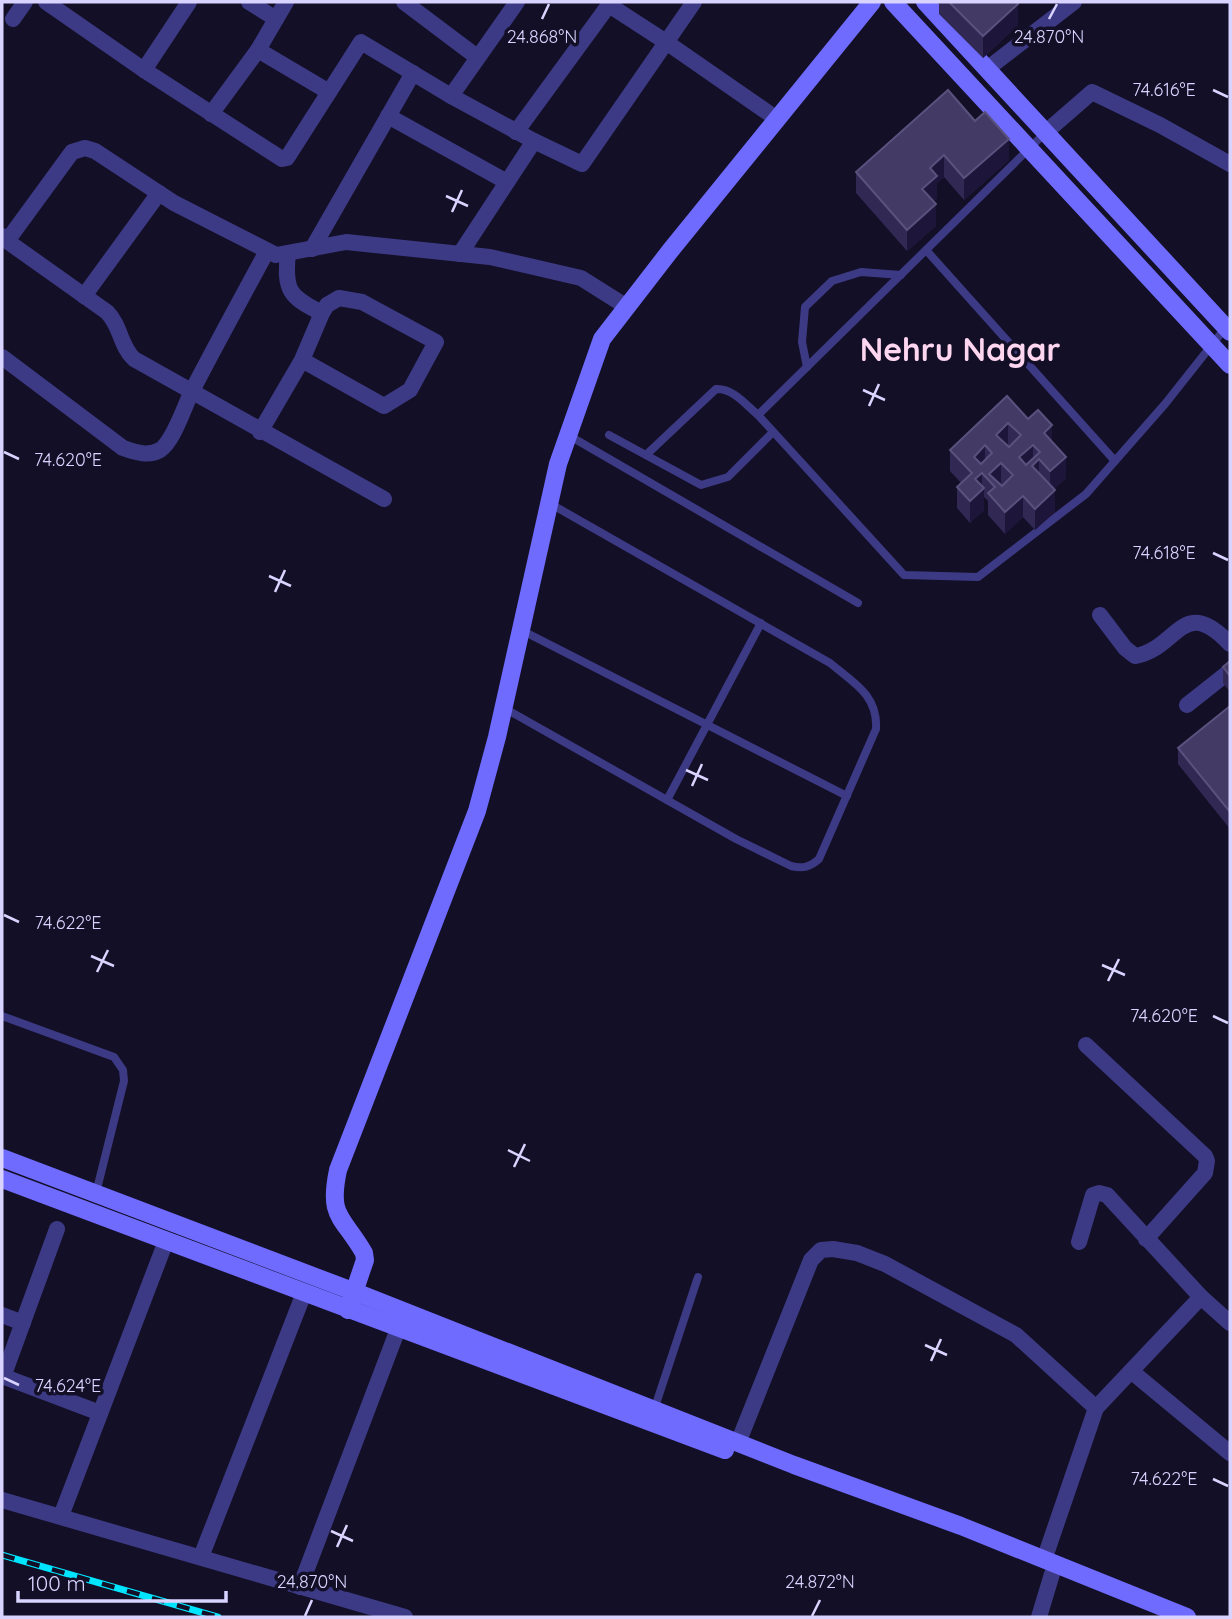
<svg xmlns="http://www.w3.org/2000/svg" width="1232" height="1619" viewBox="0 0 1232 1619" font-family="Quicksand,sans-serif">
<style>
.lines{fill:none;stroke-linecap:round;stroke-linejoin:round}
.lane{stroke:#3d3a85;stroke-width:8}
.street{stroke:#3d3a85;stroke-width:16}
.secondary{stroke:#6f6bff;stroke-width:18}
.rail-casing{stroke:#00e5ff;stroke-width:7}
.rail{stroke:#130f26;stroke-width:4.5;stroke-dasharray:13;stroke-linecap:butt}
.wall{fill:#312854}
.shaded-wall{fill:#1d163a}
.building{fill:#433a66;stroke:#5a527e;stroke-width:2;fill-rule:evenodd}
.ticks{fill:none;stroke:#d9d4ff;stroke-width:2.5}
.labels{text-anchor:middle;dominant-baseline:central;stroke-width:7;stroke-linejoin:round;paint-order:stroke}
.district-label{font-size:32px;font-weight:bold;fill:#ffd6f0;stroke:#130f26}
.ticks-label{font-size:18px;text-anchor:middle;fill:#d9d4ff;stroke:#130f26;stroke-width:7;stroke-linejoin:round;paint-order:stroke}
</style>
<rect width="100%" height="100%" fill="#130f26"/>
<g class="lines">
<g class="lane">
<path d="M1045 133 758 415 904 575 978 577 1086 494 1165 404 1226 327"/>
<path d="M926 250 1115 461"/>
<path d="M807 367 802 342 805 307 832 281 861 272 901 275"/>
<path d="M568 435 858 603"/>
<path d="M609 435 701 485 728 477 773 432"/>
<path d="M646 455 716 389C733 388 746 405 758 415"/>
<path d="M521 630 847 796"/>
<path d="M504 708 736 839 791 866C803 869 810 867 819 859L876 729C878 695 854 683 830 663L549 503"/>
<path d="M667 800 761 623"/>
<path d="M2 1016 114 1057 123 1070 124 1081 96 1193"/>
<path d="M654 1410 698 1277"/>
</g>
<g class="street">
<path d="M46 2 144 70 282 159 287 158 361 42 451 96"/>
<path d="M249 2 276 19 258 50 329 92"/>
<path d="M404 2 477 57"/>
<path d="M609 5 666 42 777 119"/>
<path d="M13 19 25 2"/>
<path d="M276 19 286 2"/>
<path d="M987 69 1074 2"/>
<path d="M144 70 189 2"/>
<path d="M211 114 258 50"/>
<path d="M388 116 507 182"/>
<path d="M516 132 611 2"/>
<path d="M1046 132 1092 92 1160 125 1230 164"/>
<path d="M534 141 582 164 694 2"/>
<path d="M2 236 7 241 72 152 85 148 95 151 174 203 276 255 346 242 490 257 581 278 627 307"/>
<path d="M7 241 107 312C121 326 120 346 134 359L384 499"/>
<path d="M312 249 413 73"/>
<path d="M288 253C284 290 289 297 322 313"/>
<path d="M460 254 534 141 451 96 517 2"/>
<path d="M84 296 159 193"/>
<path d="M2 357 123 448C135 452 148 457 160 450 174 441 185 404 193 389 217 343 242 297 267 251"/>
<path d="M260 432 302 360 384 406 410 390 436 342 362 302 339 298 327 305 322 313 302 360"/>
<path d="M1100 615 1125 648 1135 656C1178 649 1182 593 1230 644"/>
<path d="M1187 705 1230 671"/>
<path d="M1086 1045 1205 1156 1207 1161 1205 1173 1146 1239"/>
<path d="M1079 1242 1093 1195 1099 1193 1107 1195 1201 1297"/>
<path d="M2 1315 23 1323"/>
<path d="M1131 1371 1230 1453"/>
<path d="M2 1376 100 1413"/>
<path d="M3 1377 57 1229"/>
<path d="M738 1443 811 1260 821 1250 833 1249 857 1253 885 1264 1016 1335 1096 1408"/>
<path d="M2 1500 405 1617"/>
<path d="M61 1516 166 1241"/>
<path d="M201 1557 304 1293"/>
<path d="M1044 1560 1096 1408 1201 1297 1230 1323"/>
<path d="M300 1587 398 1329"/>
<path d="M1039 1617 1052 1574"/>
</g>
<g class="secondary">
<path d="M893 2 1230 365"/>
<path d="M925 2 1230 332"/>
<path d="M2 1158 355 1292 794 1465 961 1526 1187 1617"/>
<path d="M2 1179 725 1450"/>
<path d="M348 1310 365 1260 364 1253C342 1215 328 1218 338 1170L477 811 497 737 558 464 602 339 670 251 872 2"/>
</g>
<defs>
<path id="rail" d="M2 1555 218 1617"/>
</defs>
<use href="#rail" class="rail-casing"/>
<use href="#rail" class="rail"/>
</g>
<g class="wall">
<path d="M939 2H1017L1018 25 983 58 939 14Z"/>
<path d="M948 90 1009 160 964 200 944 177 937 183V198L933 201 936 226 907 251 856 193V172Z"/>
<path d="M1007 396 1028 419 1052 442 1066 478 1054 489 1055 512 1035 530 1023 517 1005 534 988 515V501L984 497V510L970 523 957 508V487L961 483 950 471V450Z"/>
<path d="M1230 661V692L1223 683V667Z"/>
<path d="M1230 706V829L1178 764V748Z"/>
</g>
<g class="shaded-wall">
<path d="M1018 4V25L983 58V36Z"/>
<path d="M1009 139V160L964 200V178Z"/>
<path d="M944 155V177L937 183V198L922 210V189L930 168Z"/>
<path d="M936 204V226L907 251V230Z"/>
<path d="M1008 423V444L996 456V435Z"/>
<path d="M1052 425V447L1044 433Z"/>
<path d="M985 445V467L974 457Z"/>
<path d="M1033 445V465L1039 459V480L1019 479V457Z"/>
<path d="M1066 457V478L1050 493V471Z"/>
<path d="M1001 463V484L995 490V487L989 474Z"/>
<path d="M982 473V491L984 488V510L970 523V501L975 479Z"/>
<path d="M1055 490V512L1035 530V509Z"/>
<path d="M1023 496V517L1005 534V512Z"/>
</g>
<g class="building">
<path d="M949 2H1017L1018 4 983 36Z"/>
<path d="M948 90 975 121 985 112 1009 139 964 178 944 155 930 168 937 176 922 189 936 204 907 230 856 172Z"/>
<path d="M1007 396 1028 419 1038 410 1052 425 1044 433 1066 457 1050 471 1039 459 1032 466 1055 490 1035 509 1023 496 1005 512 988 493 995 487 982 473 975 479 984 488 970 501 957 487 972 473 950 450ZM1008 423 1021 435 1009 447 996 435ZM985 445 992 453 981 464 974 457ZM1033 445 1040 452 1026 465 1019 457ZM1001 463 1013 475 1002 486 989 474Z"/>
<path d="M1230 661V676L1223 667Z"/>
<path d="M1230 706V812L1178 748Z"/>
</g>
<path class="ticks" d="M542 19 549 4M1049 19 1057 4M1213 90 1228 97M446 196 468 206M452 212 462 190M863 390 885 400M869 406 879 384M4 452 19 459M1213 553 1228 560M269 576 291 586M275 592 285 570M686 770 708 780M692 786 702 764M4 915 19 922M91 956 114 966M1102 965 1125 975M97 972 108 950M1108 981 1119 959M1213 1016 1228 1023M508 1150 530 1161M514 1167 525 1144M925 1345 947 1355M931 1361 941 1339M4 1378 19 1385M1213 1479 1228 1486M331 1531 353 1541M337 1547 347 1525M305 1616 312 1600M812 1616 820 1600"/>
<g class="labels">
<g class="district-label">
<text x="960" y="349">Nehru Nagar</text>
</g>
</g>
<g class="ticks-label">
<text x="542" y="43">24.868°N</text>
<text x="1049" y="43">24.870°N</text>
<text x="1164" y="96">74.616°E</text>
<text x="68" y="466">74.620°E</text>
<text x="1164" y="559">74.618°E</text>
<text x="68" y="929">74.622°E</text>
<text x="1164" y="1022">74.620°E</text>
<text x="68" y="1392">74.624°E</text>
<text x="1164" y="1485">74.622°E</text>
<text x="312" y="1588">24.870°N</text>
<text x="820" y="1588">24.872°N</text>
</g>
<rect width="1232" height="1619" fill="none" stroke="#d9d4ff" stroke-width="7"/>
<path d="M18 1591v10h208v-10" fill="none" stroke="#d9d4ff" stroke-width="3.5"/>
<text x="28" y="1591" font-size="21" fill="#d9d4ff" stroke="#130f26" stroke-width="5" paint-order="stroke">100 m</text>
</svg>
